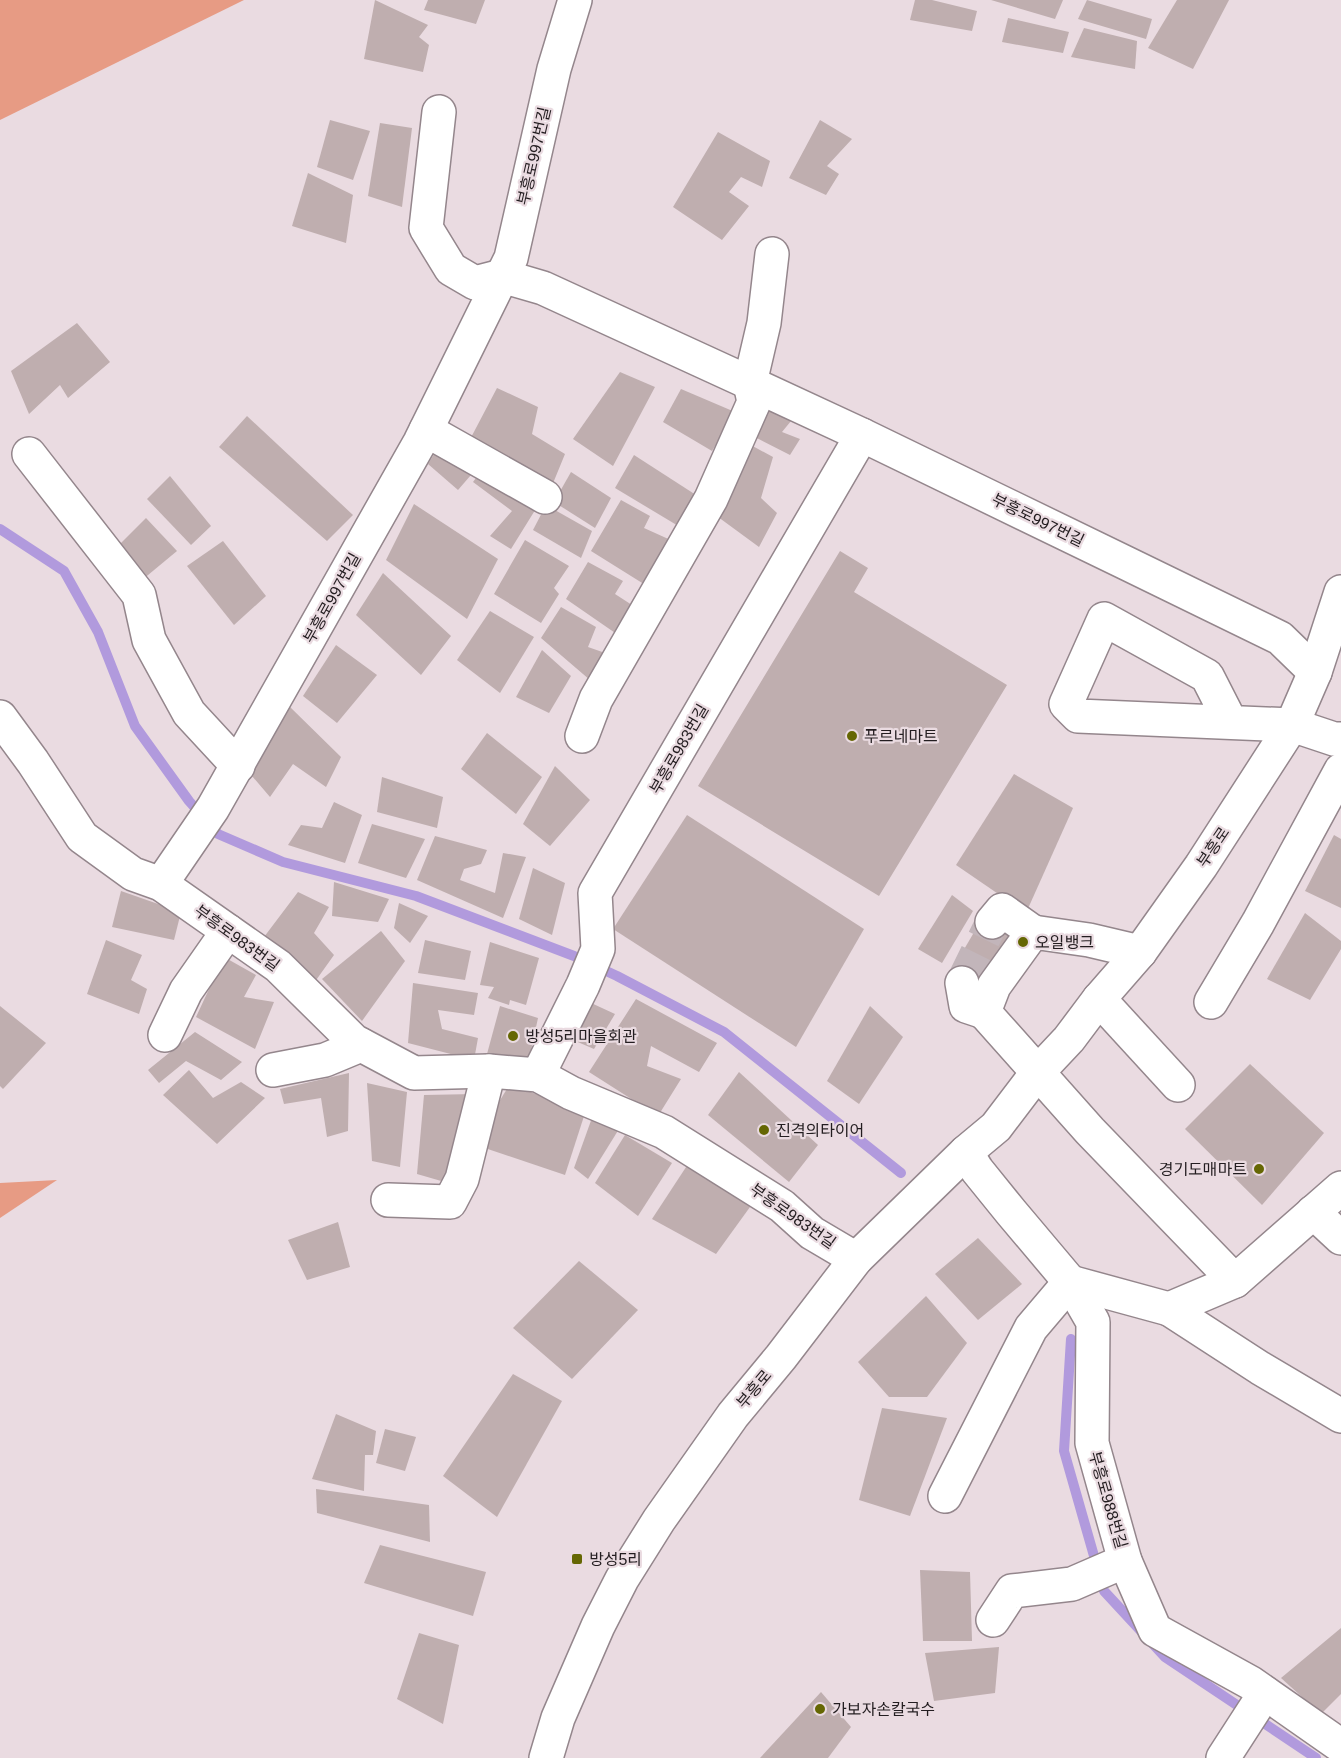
<svg xmlns="http://www.w3.org/2000/svg" width="1341" height="1758" viewBox="0 0 1341 1758" font-family="Helvetica,'Noto Sans KR',sans-serif">
<style>
.forest{fill:#e79b84}
.lines{fill:none;stroke-linecap:round;stroke-linejoin:round}
.stream{stroke:#b19add;stroke-width:10}
.building{fill:#bfaeaf}
.minor-tunnel{stroke:#c2b5ba;stroke-width:33;stroke-dasharray:33 16;stroke-linecap:butt}
.minor-casing{stroke:#94868c;stroke-width:36}
.major-casing{stroke:#94868c;stroke-width:36}
.minor{stroke:#fff;stroke-width:33}
.major{stroke:#fff;stroke-width:33}
.poi-dot{fill:#656703;stroke:#eadbe1;stroke-width:2}
.labels{text-anchor:middle;dominant-baseline:central;stroke-width:4.5;stroke-linejoin:round;paint-order:stroke}
.street-label{font-size:16px;fill:#231d20;stroke:#eadbe1}
.poi-label{font-size:16px;fill:#231d20;stroke:#eadbe1;text-anchor:start}
</style>
<rect width="100%" height="100%" fill="#eadbe1"/>
<g class="forest">
<path d="M0 0H244L0 120Z"/>
<path d="M57 1180 0 1218V1183Z"/>
</g>
<g class="lines">
<g class="stream">
<path d="M0 529 64 571 98 632 135 726 189 801 218 834 283 862 416 896 574 956 617 976 724 1032 901 1173"/>
<path d="M1071 1339 1064 1451 1104 1591 1165 1657 1316 1758"/>
</g>
</g>
<g class="building">
<path d="M375 0 428 25 419 37 429 45 423 72 364 59Z"/>
<path d="M428 0H485L476 24 424 10Z"/>
<path d="M915 0H932L977 11 972 31 910 20Z"/>
<path d="M991 0H1063L1055 19Z"/>
<path d="M1087 0 1152 19 1146 39 1078 19Z"/>
<path d="M1177 0H1229L1193 69 1148 48Z"/>
<path d="M1008 18 1069 32 1063 53 1002 42Z"/>
<path d="M1084 28 1137 41 1135 69 1071 57Z"/>
<path d="M330 120 370 131 353 180 317 167Z"/>
<path d="M820 120 852 139 827 166 839 174 826 195 789 178Z"/>
<path d="M380 123 412 128 402 207 368 196Z"/>
<path d="M718 132 770 161 762 187 741 177 729 192 749 206 722 240 673 207Z"/>
<path d="M308 173 353 195 346 243 292 226Z"/>
<path d="M77 323 110 362 68 398 60 385 29 414 11 371Z"/>
<path d="M620 372 655 387 613 466 573 439Z"/>
<path d="M497 388 538 407 532 434 565 454 549 493 466 447Z"/>
<path d="M681 389 735 412 712 451 663 422Z"/>
<path d="M766 408 791 421 782 432 800 439 790 455 751 435Z"/>
<path d="M247 416 353 515 327 541 219 447Z"/>
<path d="M749 444 773 457 761 498 777 513 759 547 714 514Z"/>
<path d="M439 446 477 468 458 490 428 464Z"/>
<path d="M634 455 696 495 680 527 615 488Z"/>
<path d="M481 471 537 507 511 549 490 536 512 511 473 482Z"/>
<path d="M571 472 611 498 595 528 554 502Z"/>
<path d="M170 476 211 526 191 545 147 499Z"/>
<path d="M621 500 650 516 644 528 675 542 647 586 591 551Z"/>
<path d="M414 504 498 559 467 619 386 560Z"/>
<path d="M546 505 592 531 581 558 533 530Z"/>
<path d="M146 518 177 551 142 580 116 548Z"/>
<path d="M525 540 569 566 554 588 559 594 541 623 494 594Z"/>
<path d="M223 541 266 596 234 625 187 566Z"/>
<path d="M840 551 868 568 854 592 1007 685 879 896 698 786Z"/>
<path d="M588 562 623 581 615 594 632 605 621 637 566 599Z"/>
<path d="M383 573 451 636 421 675 356 615Z"/>
<path d="M561 607 596 627 588 647 608 654 590 680 541 638Z"/>
<path d="M490 611 534 637 500 693 457 660Z"/>
<path d="M336 645 377 675 337 723 303 696Z"/>
<path d="M542 650 571 676 549 713 516 697Z"/>
<path d="M289 706 341 757 326 787 293 764 270 797 246 769Z"/>
<path d="M487 733 542 777 516 814 461 769Z"/>
<path d="M555 766 590 800 550 846 523 824Z"/>
<path d="M1014 774 1073 808 1026 913 956 865Z"/>
<path d="M382 777 443 797 437 828 377 812Z"/>
<path d="M334 802 362 815 345 863 288 845 301 825 322 828Z"/>
<path d="M687 815 864 929 796 1047 613 929Z"/>
<path d="M372 824 425 839 406 878 358 863Z"/>
<path d="M1334 835 1341 839V908L1305 891Z"/>
<path d="M435 836 487 850 481 864 464 869 460 880 495 893 503 853 526 857 503 918 417 880Z"/>
<path d="M533 868 565 883 552 935 519 919Z"/>
<path d="M334 882 389 899 378 922 332 916Z"/>
<path d="M121 891 181 912 174 940 112 927Z"/>
<path d="M298 892 329 907 314 933 334 955 314 983 261 941Z"/>
<path d="M952 895 973 911 942 963 918 949Z"/>
<path d="M399 903 428 916 410 943 394 928Z"/>
<path d="M1305 913 1341 941V949L1310 1000 1267 979Z"/>
<path d="M983 917 1015 933 977 995 949 975Z"/>
<path d="M381 931 405 961 362 1021 322 979Z"/>
<path d="M106 940 142 955 131 980 147 989 139 1014 87 994Z"/>
<path d="M425 940 471 951 465 980 418 973Z"/>
<path d="M490 942 539 958 526 1005 510 1000 509 1005 488 998 494 987 480 985Z"/>
<path d="M224 957 256 975 244 997 274 1002 255 1049 196 1017Z"/>
<path d="M413 983 478 993 474 1015 438 1010 442 1029 478 1038 474 1060 408 1043Z"/>
<path d="M636 999 717 1043 699 1072 651 1046 647 1066 681 1079 658 1116 589 1072Z"/>
<path d="M589 1002 615 1014 594 1049 573 1040Z"/>
<path d="M0 1006 46 1043 3 1089 0 1086Z"/>
<path d="M500 1006 538 1018 529 1060 487 1054Z"/>
<path d="M870 1006 903 1037 859 1104 827 1081Z"/>
<path d="M195 1032 242 1062 221 1080 186 1061 159 1083 148 1070Z"/>
<path d="M1250 1064 1324 1133 1262 1205 1185 1129Z"/>
<path d="M189 1070 213 1098 241 1082 265 1098 217 1144 163 1095Z"/>
<path d="M739 1072 818 1145 789 1182 708 1115Z"/>
<path d="M349 1073 348 1131 327 1137 321 1098 284 1104 280 1089Z"/>
<path d="M367 1083 407 1092 400 1167 372 1161Z"/>
<path d="M510 1084 585 1113 565 1175 473 1144Z"/>
<path d="M475 1094 455 1185 417 1174 424 1095Z"/>
<path d="M593 1115 619 1129 588 1179 574 1168Z"/>
<path d="M625 1135 672 1163 638 1216 595 1183Z"/>
<path d="M690 1161 750 1207 716 1254 652 1219Z"/>
<path d="M338 1222 350 1267 307 1280 288 1240Z"/>
<path d="M978 1238 1022 1284 978 1320 935 1274Z"/>
<path d="M579 1261 638 1310 572 1379 513 1328Z"/>
<path d="M926 1296 967 1343 927 1397H889L858 1362Z"/>
<path d="M513 1374 562 1401 497 1517 443 1476Z"/>
<path d="M882 1408 947 1418 910 1516 859 1500Z"/>
<path d="M336 1414 376 1431 373 1455H365L364 1491 312 1479Z"/>
<path d="M385 1429 416 1437 405 1471 376 1463Z"/>
<path d="M316 1489 429 1505 430 1542 317 1513Z"/>
<path d="M380 1545 486 1572 473 1616 364 1583Z"/>
<path d="M920 1570 970 1572 972 1641H923Z"/>
<path d="M1341 1628V1694L1321 1714 1281 1678Z"/>
<path d="M419 1633 459 1645 443 1724 397 1699Z"/>
<path d="M999 1647 995 1693 934 1701 925 1653Z"/>
<path d="M821 1692 851 1727 828 1758H760Z"/>
</g>
<g class="lines">
<path class="minor-tunnel" d="M962 983 992 922"/>
<defs>
<g id="minor">
<path d="M439 112 426 228 451 269 475 283 502 276"/>
<path d="M502 276 543 288 750 383 862 435 1126 563 1280 638 1315 672"/>
<path d="M426 430 545 497"/>
<path d="M29 454 139 595 149 640 189 713 238 766"/>
<path d="M0 717 33 762 82 837 133 874 161 884 278 966 354 1041 414 1073 489 1071 538 1075 571 1093 664 1132 782 1206 812 1233 856 1259"/>
<path d="M1230 721 1207 676 1104 619 1066 704 1078 716 1292 725 1334 739H1341"/>
<path d="M582 736 596 699 711 499 754 402 750 383 764 323 772 254"/>
<path d="M161 884 213 808 420 442 511 258 554 69 575 0"/>
<path d="M992 922 1002 910 1033 932"/>
<path d="M1140 952 1089 940 1033 932 994 986 984 1012 1090 1131 1235 1281 1341 1188"/>
<path d="M962 983 966 1006 984 1012"/>
<path d="M1099 999 1178 1085"/>
<path d="M1211 1002 1258 923 1341 770"/>
<path d="M165 1035 186 991 228 931"/>
<path d="M273 1070 325 1060 361 1045"/>
<path d="M538 1075 583 985 598 949 595 893 862 435"/>
<path d="M966 1152 977 1170 1011 1212 1070 1282 1093 1322 1092 1443 1125 1561 1155 1630 1251 1683 1341 1746"/>
<path d="M388 1200 450 1202 462 1179 489 1071"/>
<path d="M1313 1212 1341 1238"/>
<path d="M1169 1309 1260 1368 1341 1416"/>
<path d="M945 1496 1031 1328 1070 1282 1169 1309 1235 1281"/>
<path d="M993 1620 1012 1591 1072 1584 1125 1561"/>
<path d="M1223 1758 1265 1693"/>
</g>
<path id="major" d="M546 1758 558 1718 598 1626 622 1579 659 1520 733 1415 781 1357 856 1259 966 1152 996 1127 1037 1073 1069 1039 1099 999 1140 952 1201 866 1292 725 1315 672 1341 592"/>
</defs>
<use href="#minor" class="minor-casing"/>
<use href="#major" class="major-casing"/>
<use href="#minor" class="minor"/>
<use href="#major" class="major"/>
</g>
<g class="poi-dot">
<circle cx="852" cy="736" r="6"/>
<circle cx="1023" cy="942" r="6"/>
<circle cx="513" cy="1036" r="6"/>
<circle cx="764" cy="1130" r="6"/>
<circle cx="1259" cy="1169" r="6"/>
<rect x="571" y="1553" width="12" height="12" rx="3"/>
<circle cx="820" cy="1709" r="6"/>
</g>
<g class="labels">
<g class="street-label">
<text transform="translate(534 156) rotate(-77)">부흥로997번길</text>
<text transform="translate(1038 520) rotate(26)">부흥로997번길</text>
<text transform="translate(332 598) rotate(-61)">부흥로997번길</text>
<text transform="translate(679 749) rotate(-60)">부흥로983번길</text>
<text transform="translate(1213 847) rotate(-56)">부흥로</text>
<text transform="translate(237 938) rotate(36)">부흥로983번길</text>
<text transform="translate(793 1216) rotate(35)">부흥로983번길</text>
<text transform="translate(754 1389) rotate(-50)">부흥로</text>
<text transform="translate(1108 1500) rotate(74)">부흥로988번길</text>
</g>
<g class="poi-label">
<text x="864" y="736">푸르네마트</text>
<text x="1035" y="942">오일뱅크</text>
<text x="525" y="1036">방성5리마을회관</text>
<text x="776" y="1130">진격의타이어</text>
<text x="1247" y="1169" text-anchor="end">경기도매마트</text>
<text x="589" y="1559">방성5리</text>
<text x="832" y="1709">가보자손칼국수</text>
</g>
</g>
</svg>
